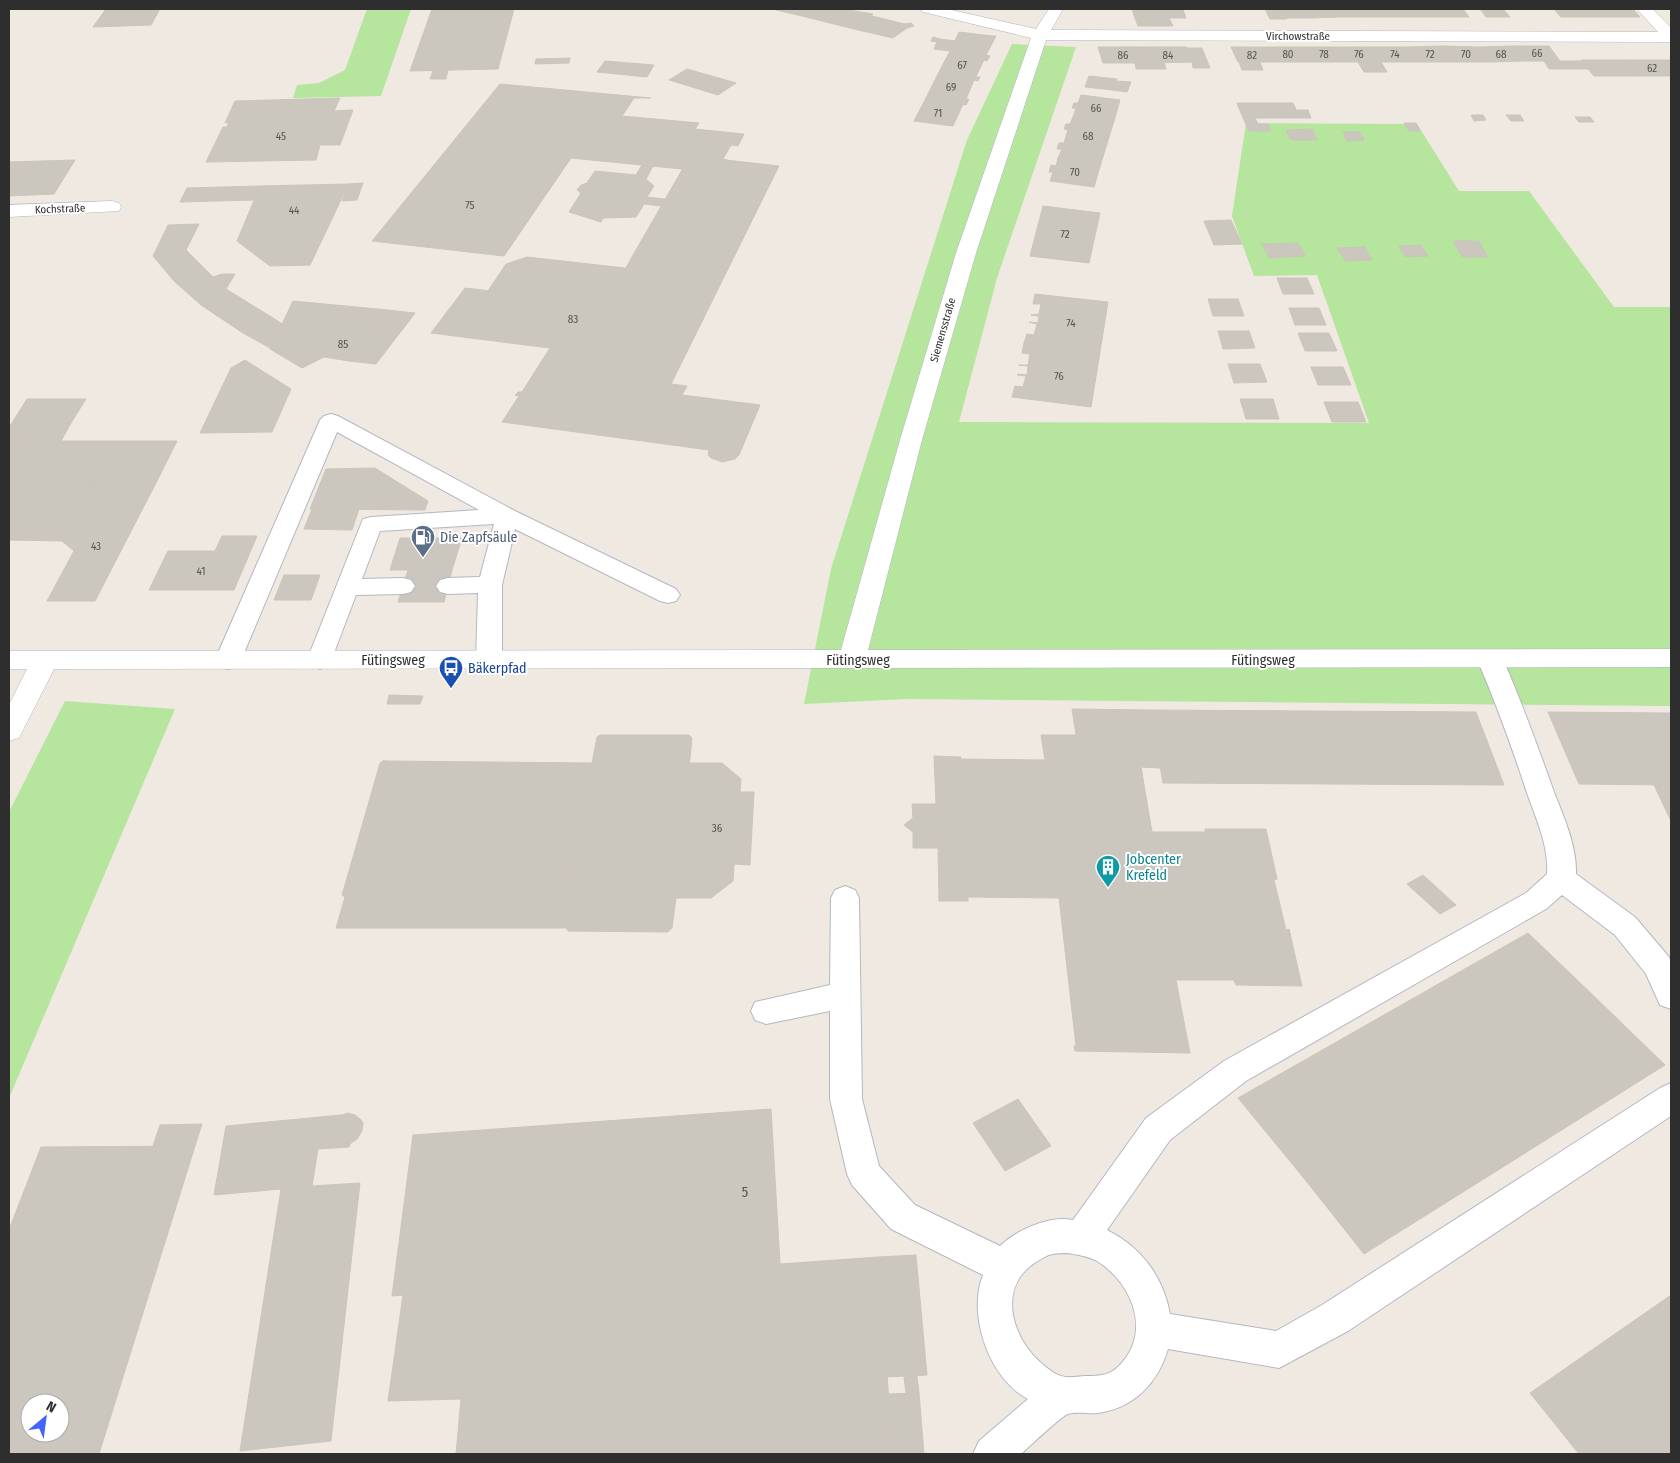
<svg xmlns="http://www.w3.org/2000/svg" width="1680" height="1463" viewBox="0 0 1680 1463" font-family="'Fira Sans Condensed',sans-serif">
<style>
.green{fill:#b6e59e}
.building{fill:#cbc7bf;stroke:#cbc5ba;fill-rule:evenodd}
.lines{fill:none;stroke-linecap:round;stroke-linejoin:round}
.lane-casing{stroke:#b4b7c1;stroke-width:2}
.street-casing{stroke:#b4b7c1;stroke-width:1}
.lane{fill:#fff;fill-rule:evenodd}
.street{fill:#fff;fill-rule:evenodd}
.labels{text-anchor:middle;dominant-baseline:central;stroke-width:4;stroke-linejoin:round;paint-order:stroke}
.far-street-label{font-size:11px;fill:#2e2e2e;stroke:#fff}
.number-label{font-size:11px;fill:#555452}
.service-label{font-size:14px;fill:#4e5e75;stroke:#fff;text-anchor:start}
.street-label{font-size:14px;fill:#2e2e2e;stroke:#fff}
.transit-label{font-size:14px;fill:#164399;stroke:#fff;text-anchor:start}
.culture-label{font-size:14px;fill:#0d838f;stroke:#fff;text-anchor:start}
.near-number-label{font-size:14px;fill:#555452}
</style>
<rect width="100%" height="100%" fill="#efe9e1"/>
<g class="green">
<path d="M367 9H411L381 96 293 98 297 85 319 83 345 70Z"/>
<path d="M1012 44 1076 47 997 278 959 422 1369 423 1317 275 1254 276 1232 216 1246 123 1417 124 1459 191H1529L1614 307H1671V706L907 699 804 704 831 569 967 140Z"/>
<path d="M65 701 175 709 9 1098V812Z"/>
</g>
<g class="building">
<path d="M106 9H160L151 25 93 27Z"/>
<path d="M432 9H514L498 69 410 71Z"/>
<path d="M772 9H808L798 15Z"/>
<path d="M808 9H843L873 14 854 29 798 15Z"/>
<path d="M1132 9H1166L1169 18H1135Z"/>
<path d="M1265 9H1282L1287 19H1270Z"/>
<path d="M1282 9H1307L1312 18H1287Z"/>
<path d="M1307 9H1333L1338 17 1312 18Z"/>
<path d="M1333 9H1359L1365 17H1338Z"/>
<path d="M1359 9H1385L1390 17H1365Z"/>
<path d="M1385 9H1411L1417 17H1390Z"/>
<path d="M1411 9H1437L1443 17H1417Z"/>
<path d="M1437 9H1463L1469 17H1443Z"/>
<path d="M1480 9H1492L1498 17H1486Z"/>
<path d="M1492 9H1503L1510 17H1498Z"/>
<path d="M1554 9H1581L1588 17H1561Z"/>
<path d="M1581 9H1607L1613 17H1588Z"/>
<path d="M1607 9H1633L1640 17H1613Z"/>
<path d="M1167 10H1183L1186 18H1169Z"/>
<path d="M872 16 905 24 911 23 914 26 907 28 893 38 854 29Z"/>
<path d="M1135 18H1169L1173 26H1138Z"/>
<path d="M959 32 992 36H996L986 55 950 51Z"/>
<path d="M933 37 940 39 955 41 953 44 931 41Z"/>
<path d="M937 42 953 44 950 51 934 49Z"/>
<path d="M1443 46 1453 62H1417L1408 47Z"/>
<path d="M1443 46 1478 47 1489 62H1453Z"/>
<path d="M1513 46 1525 61 1489 62 1478 47Z"/>
<path d="M1513 46H1549L1560 61H1525Z"/>
<path d="M1098 47H1142L1148 63H1103Z"/>
<path d="M1142 47H1187L1194 62 1148 63Z"/>
<path d="M1231 47H1267L1274 62H1238Z"/>
<path d="M1267 47H1302L1310 62H1274Z"/>
<path d="M1302 47H1337L1346 62H1310Z"/>
<path d="M1337 47H1373L1381 62H1346Z"/>
<path d="M1373 47H1408L1417 62H1381Z"/>
<path d="M1188 48H1202L1210 68H1193L1192 62H1194Z"/>
<path d="M950 51 986 55 990 56 987 61 984 60 977 74 940 70Z"/>
<path d="M570 58 569 63 535 64 536 59Z"/>
<path d="M1581 60H1626L1639 76H1594Z"/>
<path d="M1626 60H1671V76H1639Z"/>
<path d="M605 61 654 65 647 77 597 72Z"/>
<path d="M1544 61H1560L1566 69H1549Z"/>
<path d="M1560 61H1581L1588 69H1566Z"/>
<path d="M1164 62 1166 69H1150L1148 63Z"/>
<path d="M1239 62H1260L1263 70H1242Z"/>
<path d="M1358 62H1381L1387 72H1364Z"/>
<path d="M1135 63H1148L1150 69H1136Z"/>
<path d="M687 69 736 83 718 95 669 80Z"/>
<path d="M448 70 446 79H430L433 71Z"/>
<path d="M940 70 977 74 976 77H980L978 81 974 80 966 99H969L966 105 925 100Z"/>
<path d="M1089 76 1117 79 1112 90 1085 87Z"/>
<path d="M1116 81 1131 82 1127 92 1112 90Z"/>
<path d="M500 84 651 98H634L622 116 699 123 695 129 744 134 738 146 731 145 723 159 730 161 690 156 682 169 571 158 504 256 372 241Z"/>
<path d="M1081 95 1120 100 1114 121 1073 117 1076 108H1072L1074 103H1078Z"/>
<path d="M340 98 334 111 353 110 340 145H320L316 160 206 162 223 127H227L229 122 225 123 235 101Z"/>
<path d="M925 100 963 104 953 126 914 121Z"/>
<path d="M1237 103H1293L1300 118H1243Z"/>
<path d="M1296 110H1308L1311 118H1300Z"/>
<path d="M1471 115H1483L1486 120 1474 121Z"/>
<path d="M1506 115H1520L1524 121H1511Z"/>
<path d="M1073 117 1114 121 1101 163 1058 158 1062 149H1057L1059 143H1064L1068 130 1064 129 1066 124H1070Z"/>
<path d="M1575 117H1590L1594 122H1579Z"/>
<path d="M1243 118H1255L1258 124H1246Z"/>
<path d="M1404 123H1416L1420 131H1409Z"/>
<path d="M1246 124H1268L1271 131H1249Z"/>
<path d="M1312 129 1317 140H1291L1286 130Z"/>
<path d="M1343 132H1360L1364 140 1347 141Z"/>
<path d="M690 156 779 166 671 384 687 386 682 395 760 405 739 455 735 459 722 462 711 458 708 455 709 450 502 422 519 396 515 395 518 392H522L550 348 431 333 465 288 605 304Z"/>
<path d="M1058 158 1101 163 1094 187 1050 181 1053 172H1049L1051 165 1056 166Z"/>
<path d="M75 160 54 194 9 196V162Z"/>
<path d="M642 165 653 166 646 179 654 186 647 197 665 199 661 206 644 204 636 217 603 218 601 222 569 212 581 193 577 190 581 185 587 183 595 171 636 175Z"/>
<path d="M363 183 357 200 342 201 348 184Z"/>
<path d="M348 184 332 219 245 222 260 186Z"/>
<path d="M260 186 254 200 180 202 187 188Z"/>
<path d="M1043 206 1100 213 1089 263 1030 256Z"/>
<path d="M332 219 310 265 270 266 237 241 245 222Z"/>
<path d="M1231 220 1242 244 1214 245 1204 221Z"/>
<path d="M199 224 186 250 213 277 222 274H235L226 289 273 318 243 333 201 305 174 281 153 256 168 225Z"/>
<path d="M1453 241H1479L1488 257H1462Z"/>
<path d="M1298 243 1305 256 1269 258 1262 244Z"/>
<path d="M1421 245 1428 256 1405 257 1399 246Z"/>
<path d="M1365 247 1372 260 1345 261 1337 248Z"/>
<path d="M527 257 625 268 605 304 488 291 506 264Z"/>
<path d="M1277 278H1307L1314 294H1283Z"/>
<path d="M1035 294 1108 302 1100 352 1024 343 1027 334 1034 335 1037 324 1029 322 1038 323 1039 316 1031 315 1039 314 1041 304H1033Z"/>
<path d="M1208 299H1238L1244 316H1213Z"/>
<path d="M293 301 388 310 373 330H361L284 320Z"/>
<path d="M1289 308H1319L1326 325H1295Z"/>
<path d="M388 310 415 313 403 329 375 326Z"/>
<path d="M273 318 282 324 270 348 243 333Z"/>
<path d="M284 320 340 326 339 327 373 330 349 361 324 357 302 368 270 349Z"/>
<path d="M375 326 403 329 395 339 368 336Z"/>
<path d="M1218 331H1249L1255 348 1223 349Z"/>
<path d="M1298 333H1329L1337 351H1305Z"/>
<path d="M368 336 395 339 376 364 349 361Z"/>
<path d="M1024 343 1100 352 1091 407 1012 397 1015 386 1023 387 1026 376 1017 375 1018 374 1027 375 1028 366 1019 365H1028L1030 354 1022 353Z"/>
<path d="M245 360 291 389 272 432 200 433 231 368Z"/>
<path d="M1228 364H1260L1267 382 1234 383Z"/>
<path d="M1311 367H1343L1351 385H1318Z"/>
<path d="M27 399H86L71 423H12Z"/>
<path d="M1240 399H1273L1279 419H1246Z"/>
<path d="M1324 402H1358L1366 422H1332Z"/>
<path d="M12 423H71L61 441 9 440V428Z"/>
<path d="M9 440 61 441H117L95 481 9 480Z"/>
<path d="M117 441H177L157 481H95Z"/>
<path d="M375 468 428 501 425 510 310 509 326 469Z"/>
<path d="M9 480 95 481 62 541 9 540Z"/>
<path d="M95 481H157L95 601H47L74 551 62 541Z"/>
<path d="M312 509H359L352 530 304 529Z"/>
<path d="M222 536H257L234 590H149L168 551H215Z"/>
<path d="M400 538H462L452 570H390Z"/>
<path d="M408 570H452L444 602H398Z"/>
<path d="M284 575H320L311 600H274Z"/>
<path d="M389 695 423 696 420 704H387Z"/>
<path d="M1072 709 1150 710 1160 768 1141 767 1152 832H1205V829H1266L1277 879 1274 880 1286 930 1289 929 1302 986 1236 985 1234 980H1176L1190 1053 1075 1051 1074 1046H1076L1059 898 968 897V901H939L938 847 942 848 941 804H936L934 756 961 757 960 759 1045 760 1041 735H1076Z"/>
<path d="M1150 710 1476 712 1504 785 1163 783Z"/>
<path d="M1548 712 1671 713V785L1579 784Z"/>
<path d="M600 735H689L692 738 676 898 672 928 668 932 568 931 566 928 592 763 597 737Z"/>
<path d="M384 760 385 761 592 763 588 786 584 790 376 789 372 791 380 763Z"/>
<path d="M689 763H722L741 779 740 792H754L750 865 734 864 733 881 711 898H676Z"/>
<path d="M1654 785H1671V821Z"/>
<path d="M588 786 575 871 571 867H354L351 864 372 791 376 789 584 790Z"/>
<path d="M912 804H941L942 848H913V832L904 825 913 818Z"/>
<path d="M351 864 354 867H571L575 871 570 899 345 897 342 895Z"/>
<path d="M1423 875 1456 905 1440 914 1407 884Z"/>
<path d="M345 897 570 899 566 928H336Z"/>
<path d="M1528 933 1598 1000 1303 1177 1238 1098Z"/>
<path d="M1598 1000 1665 1065 1471 1187 1407 1115Z"/>
<path d="M1018 1099 1051 1146 1005 1171 973 1123Z"/>
<path d="M771 1109 780 1264 878 1257 893 1454H456L461 1399 388 1401 403 1295 392 1296 413 1135Z"/>
<path d="M348 1113 355 1115 361 1120 363 1123 362 1131 357 1139 350 1144H340L331 1136 332 1126 339 1116Z"/>
<path d="M341 1115 332 1126 331 1136 340 1144H350L349 1147 318 1149 312 1186 360 1183 331 1441 240 1451 281 1189 214 1195 226 1126Z"/>
<path d="M1407 1115 1471 1187 1364 1254 1303 1177Z"/>
<path d="M202 1124 195 1146H153L160 1125Z"/>
<path d="M195 1146 99 1454H9V1230L41 1147ZM30 1403H60V1433H30Z"/>
<path d="M916 1255 927 1375 886 1377 878 1257Z"/>
<path d="M1671 1295V1454H1579L1530 1393Z"/>
<path d="M917 1376 919 1393H906L904 1377Z"/>
<path d="M919 1393 924 1454H893L888 1394Z"/>
</g>
<g class="lines">
<defs>
<g id="lane">
<path d="M331 414 338 416 515 511 676 589 680 595 676 601 668 603 660 601 515 529 502 585V660L498 666 489 669 480 666 476 660 478 593 448 594 440 592 436 586 440 580 448 578 480 577 494 524 380 531 362 579 403 578 411 580 415 586 411 592 403 594 356 595 329 666 320 669 311 666 307 660 363 519 371 517 479 510 337 432 241 660 237 666 228 669 219 666 215 660 320 420 324 416Z"/>
<path d="M1490 650 1499 653 1503 659C1522 703 1538 747 1554 792 1564 818 1577 846 1576 874L1635 917 1669 957 1671 962V1009L1660 1005 1646 974 1615 935 1562 895 1546 909 1246 1081 1170 1140 1107 1230C1141 1247 1163 1276 1170 1314L1276 1331 1322 1305 1660 1088 1671 1083V1116L1348 1331 1279 1368 1168 1349C1158 1383 1134 1408 1098 1413 1089 1414 1076 1411 1068 1414 1060 1417 1029 1447 1021 1454H973L979 1441 1028 1399C989 1379 967 1314 983 1275L891 1229 852 1185 847 1174 830 1099V1011L766 1024 755 1020 751 1011 755 1002 830 985 831 898 835 890 845 886 855 890 859 898 862 1099 879 1166 915 1205 1000 1246C1016 1230 1050 1215 1073 1220L1146 1118 1224 1061 1526 893 1547 874C1549 846 1536 819 1527 793 1512 747 1496 703 1477 659L1481 653ZM1068 1253C1078 1255 1088 1256 1097 1261 1128 1280 1149 1323 1127 1356 1123 1362 1118 1368 1111 1372 1104 1376 1094 1376 1085 1376 1080 1376 1072 1378 1066 1377 1056 1376 1048 1369 1040 1362 1011 1336 997 1287 1036 1262 1040 1260 1045 1256 1049 1255 1055 1253 1062 1253 1068 1253Z"/>
</g>
<g id="street">
<path d="M920 9H947L1036 29 1049 9H1063L1051 30 1658 32 1637 9H1653L1671 28V42L1046 40 976 253 922 440 868 650 1671 649V667L54 669 19 738 9 741V705L27 669H9V651L841 650 900 440 956 253 1031 38 923 12Z"/>
<path d="M112 201 119 203 121 207 119 211 9 217V205Z"/>
</g>
</defs>
<use href="#lane" class="lane-casing"/>
<use href="#street" class="street-casing"/>
<use href="#lane" class="lane"/>
<use href="#street" class="street"/>
</g>
<defs>
<symbol id="fuel-pin" viewBox="-11 -11 22 30"><path d="M0 17L-7.5 6A9.5 9.5 0 1 1 7.5 6Z" fill="#5c6f8a" stroke="#fff"/><path d="M-5.5-6h7V0h2V4h1.3V-2.5L3-4.5l.8-.8L6-3V5H2.5V1h-1V6h-7ZM-4.2-4.7v3.2H.2V-4.7Z" fill="#fff"/></symbol>
<symbol id="bus-pin" viewBox="-11 -11 22 30"><path d="M0 17L-7.5 6A9.5 9.5 0 1 1 7.5 6Z" fill="#1a4fb4" stroke="#fff"/><path d="M-5-6H5V4H4V6H2V4H-2V6H-4V4H-5ZM-3.5-4V0h7V-4ZM-3.5 1.2v1.5H-2V1.2ZM2 1.2v1.5H3.5V1.2Z" fill="#fff"/></symbol>
<symbol id="building-pin" viewBox="-11 -11 22 30"><path d="M0 17L-7.5 6A9.5 9.5 0 1 1 7.5 6Z" fill="#0f9aa8" stroke="#fff"/><path d="M-4-6H4V6H1V3H-1V6H-4ZM-2.5-4.3h1.7v1.8h-1.7ZM.8-4.3h1.7v1.8H.8ZM-2.5-1h1.7V.8h-1.7ZM.8-1h1.7V.8H.8Z" fill="#fff"/></symbol>
</defs>
<g fill-rule="evenodd">
<use href="#fuel-pin" x="409" y="523" width="28" height="38"/>
<use href="#bus-pin" x="437" y="654" width="28" height="38"/>
<use href="#building-pin" x="1094" y="853" width="28" height="38"/>
</g>
<g class="labels">
<g class="far-street-label">
<text x="1298" y="36">Virchowstraße</text>
<text transform="translate(60 209) rotate(-2)">Kochstraße</text>
<text transform="translate(943 330) rotate(-74)">Siemensstraße</text>
</g>
<g class="number-label">
<text x="1537" y="53">66</text>
<text x="1288" y="54">80</text>
<text x="1324" y="54">78</text>
<text x="1359" y="54">76</text>
<text x="1395" y="54">74</text>
<text x="1430" y="54">72</text>
<text x="1466" y="54">70</text>
<text x="1501" y="54">68</text>
<text x="1123" y="55">86</text>
<text x="1168" y="55">84</text>
<text x="1252" y="55">82</text>
<text x="962" y="65">67</text>
<text x="1652" y="68">62</text>
<text x="951" y="87">69</text>
<text x="1096" y="108">66</text>
<text x="938" y="113">71</text>
<text x="281" y="136">45</text>
<text x="1088" y="136">68</text>
<text x="1075" y="172">70</text>
<text x="470" y="205">75</text>
<text x="294" y="210">44</text>
<text x="1065" y="234">72</text>
<text x="573" y="319">83</text>
<text x="1071" y="323">74</text>
<text x="343" y="344">85</text>
<text x="1059" y="376">76</text>
<text x="96" y="546">43</text>
<text x="201" y="571">41</text>
<text x="717" y="828">36</text>
</g>
<g class="service-label">
<text x="440" y="537">Die Zapfsäule</text>
</g>
<g class="street-label">
<text x="393" y="660">Fütingsweg</text>
<text x="858" y="660">Fütingsweg</text>
<text x="1263" y="660">Fütingsweg</text>
</g>
<g class="transit-label">
<text x="468" y="668">Bäkerpfad</text>
</g>
<g class="culture-label">
<text x="1126" y="859">Jobcenter<tspan x="1126" dy="16">Krefeld</tspan></text>
</g>
<g class="near-number-label">
<text x="745" y="1192">5</text>
</g>
</g>
<rect width="1680" height="1463" fill="none" stroke="#2e2e2e" stroke-width="20"/>
<g transform="translate(45 1418) rotate(29)"><circle r="24" fill="#ffffff" stroke="#ababab"/>
<path d="M0-4L9 19L0 12L-9 19Z" fill="#4264fb"/>
<text y="-8" font-size="14" font-weight="bold" text-anchor="middle" fill="#2e2e2e">N</text>
</g>
</svg>
